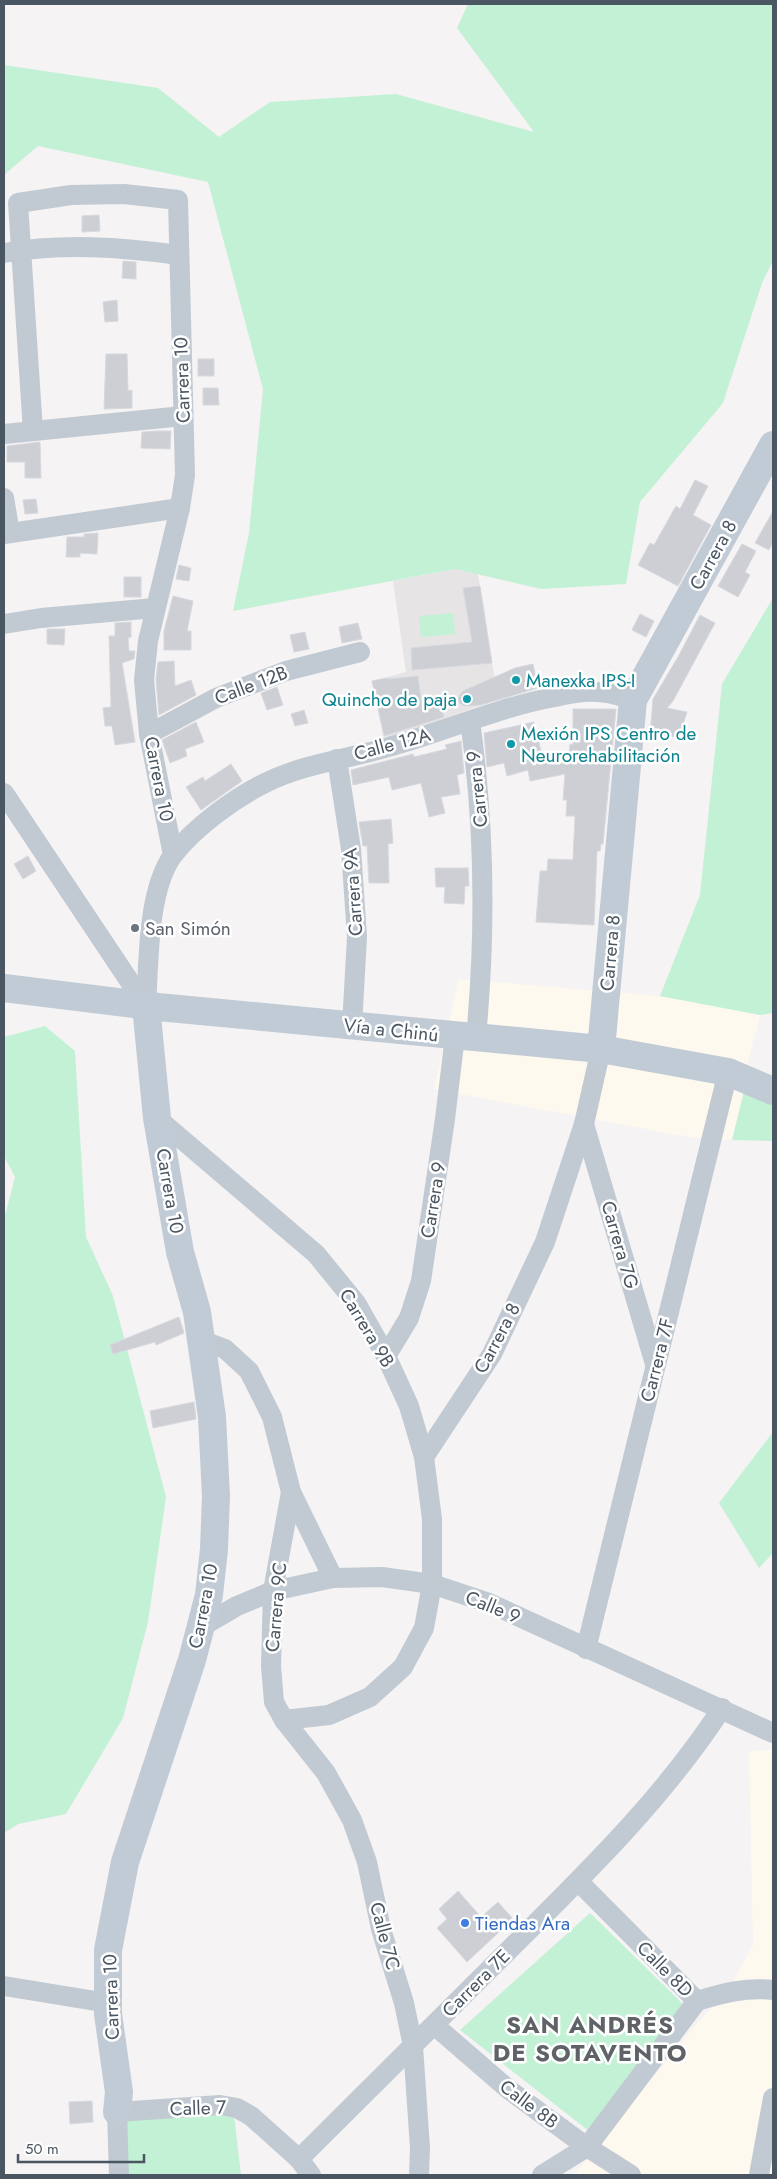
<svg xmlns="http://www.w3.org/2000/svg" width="777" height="2179" viewBox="0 0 777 2179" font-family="Jost,sans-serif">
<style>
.commercial{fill:#fdf9ef}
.education{fill:#e6e4e5}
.green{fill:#c3f1d5}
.building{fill:#cdcfd5;stroke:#d7d9de}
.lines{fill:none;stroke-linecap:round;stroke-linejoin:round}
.street{stroke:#c1cad2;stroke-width:20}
.secondary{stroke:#c1cbd6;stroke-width:28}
.culture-dot{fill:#0f9aa8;stroke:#fff;stroke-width:2}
.worship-dot{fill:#6b7280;stroke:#fff;stroke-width:2}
.shop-dot{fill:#3f7fe0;stroke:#fff;stroke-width:2}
.labels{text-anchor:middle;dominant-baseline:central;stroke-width:5;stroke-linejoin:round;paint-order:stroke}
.street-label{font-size:19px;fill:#4a5661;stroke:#fff}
.culture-label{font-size:19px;fill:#0d838f;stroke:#fff;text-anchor:start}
.worship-label{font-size:19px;fill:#5b616d;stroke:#fff;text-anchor:start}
.shop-label{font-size:19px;fill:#366cbe;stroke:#fff;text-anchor:start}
.district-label{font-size:24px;font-weight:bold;letter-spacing:1px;fill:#5f6368;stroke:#fff}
</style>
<rect width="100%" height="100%" fill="#f5f3f3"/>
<g class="commercial">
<path d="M459 979 659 996 760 1015 746 1070 745 1087 732 1140 694 1138 434 1089Z"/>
<path d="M773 1749V2175H574L699 2021 728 1991 753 1945 749 1752Z"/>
</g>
<path class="education" d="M455 569 478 574 498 699 389 739 384 738 372 681 406 672 393 581Z"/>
<g class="green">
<path d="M468 4H773V261L762 283 723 403 640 502 626 584 541 589 455 569 233 611 249 533 263 389 208 182 38 146 4 175V65L158 88 219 137 270 102 396 94 534 132 457 28Z"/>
<path d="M773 598V1013L760 1015 660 996 700 895 722 684Z"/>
<path d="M453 613 455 634 421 637 419 616Z"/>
<path d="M45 1026 75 1051 86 1237 113 1296 166 1497 148 1622 123 1718 66 1814 18 1824 4 1833V1220L15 1177 4 1156V1037Z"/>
<path d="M745 1087 773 1099V1141L732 1140Z"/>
<path d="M773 1432V1553L759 1568 719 1503Z"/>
<path d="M590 1913 683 2004 590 2132 460 2030Z"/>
<path d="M233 2107 241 2175H122L117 2112Z"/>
</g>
<g class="building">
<path d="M99 215 100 231 82 232V216Z"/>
<path d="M123 261 136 262V279L122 278Z"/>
<path d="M117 300 118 321 105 322 103 302Z"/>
<path d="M106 354H127L128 391 132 390V408L104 409Z"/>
<rect x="198" y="359" width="16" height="17"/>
<path d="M203 388H218L219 405H203Z"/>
<path d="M156 431H171L170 449 141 448 142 432Z"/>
<path d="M40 442 41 478H25V462H7V446Z"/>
<path d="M695 480 708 486 693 515 711 525 678 586 638 565 650 543 654 545 676 506 680 509Z"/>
<path d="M36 499 38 513 25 514 23 500Z"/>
<path d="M773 511V542L769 550 755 543Z"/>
<path d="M98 533 97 554 80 553V557H66L67 537H84V534Z"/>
<path d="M742 544 756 551 745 572 750 575 738 597 718 586Z"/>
<path d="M179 565 191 568 189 581 176 579Z"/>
<rect x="124" y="577" width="17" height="20"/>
<path d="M480 586 492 663 412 670 411 648 472 642 463 588Z"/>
<path d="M173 596 193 601 187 631H191V650H164V631Z"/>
<path d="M640 614 654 621 646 637 632 630Z"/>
<path d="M700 615 715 623 673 701 667 708 687 712 679 737 650 735 653 699 678 657Z"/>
<path d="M131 622V637L128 638 129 651H135L134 659 122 663 135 742 115 745 112 726H105L103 708 111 707 109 636H115V623Z"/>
<path d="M358 623 362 639 342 643 339 627Z"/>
<path d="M47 629H65L64 645 47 644Z"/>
<path d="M305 632 309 649 294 652 290 635Z"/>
<path d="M174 661 175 686 191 680 196 695 159 715 156 680 158 662Z"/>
<path d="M533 664 538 688 481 705 465 706 456 701 463 691 515 668Z"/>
<path d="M418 676 422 707 440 703 444 717 384 736 372 681 388 678 389 679Z"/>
<path d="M277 687 283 705 267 710 261 693Z"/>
<path d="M573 709H616L603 844H601L600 851H597L594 925 536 922 540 871H547L548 859 573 860 575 816H566L567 800H563L565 774 530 781 528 770 507 776 504 763 487 767 484 733 534 722 544 763H569L570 744 573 745Z"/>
<path d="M304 710 308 723 295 726 291 714Z"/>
<path d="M196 722 204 742 185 749 187 756 170 763 162 740Z"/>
<path d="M461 741 464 773 457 775 460 794 441 797 445 813 429 817 421 783 392 790 389 777 353 785 351 770 413 754 414 757 447 749 445 745Z"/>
<path d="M231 764 242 781 201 810 186 787 203 777 205 781Z"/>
<path d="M391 819 393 843 388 844 389 883H369L367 846H363L359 822Z"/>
<path d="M28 856 36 871 23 879 14 864Z"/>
<path d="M435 868H468L469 886H465L464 904 444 903 445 887H436Z"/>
<path d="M179 1317 184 1333 156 1345 155 1342 113 1354 110 1345Z"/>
<path d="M194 1402 196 1419 153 1428 150 1411Z"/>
<path d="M458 1891 481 1917 498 1902 513 1919 467 1962 437 1928 447 1919 439 1909Z"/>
<path d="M92 2101 93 2122 70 2124 69 2102Z"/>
</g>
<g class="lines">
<g class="street">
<path d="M4 253C62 243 121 247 179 255"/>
<path d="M33 431 18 203 71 195 124 194 178 200 185 475 180 508 148 641 144 680 149 734 173 855"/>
<path d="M4 434 183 416"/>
<path d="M4 498 10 533"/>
<path d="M4 534 180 508"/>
<path d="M4 624 41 618 155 608"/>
<path d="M470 721C485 827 486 931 476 1037"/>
<path d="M149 734 216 698 286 671 360 652"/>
<path d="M337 759 351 849 357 937 352 1026"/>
<path d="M4 793 146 1006"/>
<path d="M146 1006C149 962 147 891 173 855 195 827 233 799 265 783 305 763 350 759 392 746 446 731 499 707 555 697 568 694 583 691 596 692 609 692 621 696 633 700"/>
<path d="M157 1118 316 1254 356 1303 386 1356 409 1406 424 1457 432 1519V1584L424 1628 403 1667 370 1697 329 1715 284 1720"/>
<path d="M584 1124 655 1364"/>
<path d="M201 1340 225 1349 249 1371 272 1417 291 1492 333 1578"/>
<path d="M386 1356 409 1318 421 1281 445 1119 455 1036"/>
<path d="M424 1457 492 1354 545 1242 584 1124 601 1049"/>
<path d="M291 1492 273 1591 271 1666 274 1702 284 1720 326 1773 352 1820 367 1862 381 1929 404 2003 413 2046 420 2148 419 2175"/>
<path d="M201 1627 237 1606 273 1591 333 1578 382 1577 432 1584 489 1603 773 1733"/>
<path d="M586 1649 728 1072"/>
<path d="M578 1881 697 2001"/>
<path d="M4 1986 108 2003"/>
<path d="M697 2001C723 1993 746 1987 773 1990"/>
<path d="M434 2025 508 2089 587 2147 631 2175"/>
<path d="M299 2159C370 2089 439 2019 509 1950 585 1874 663 1799 722 1708"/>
<path d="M119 2175 117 2112 220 2105 237 2108 251 2116 299 2159 311 2175"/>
<path d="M542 2175 587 2147 697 2001"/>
<path d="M759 2175 773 2098"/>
</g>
<g class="secondary">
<path d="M4 988 158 1007 601 1049 728 1072 773 1091"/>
<path d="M601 1049 633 700 773 445"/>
<path d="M117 2112 119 2092 108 2014V1950L125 1862 192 1660 209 1595 214 1549 216 1496 212 1417 197 1312 180 1252 157 1118 146 1006"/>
</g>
</g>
<g class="culture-dot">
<circle cx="516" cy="680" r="5"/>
<circle cx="467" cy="699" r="5"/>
<circle cx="511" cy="744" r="5"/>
</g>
<circle class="worship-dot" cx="135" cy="928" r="5"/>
<circle class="shop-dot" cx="465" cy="1923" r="5"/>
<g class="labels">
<g class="street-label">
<text transform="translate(182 380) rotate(-92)">Carrera 10</text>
<text transform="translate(713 555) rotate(-61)">Carrera 8</text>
<text transform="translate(251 685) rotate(-21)">Calle 12B</text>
<text transform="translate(392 744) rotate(-15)">Calle 12A</text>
<text transform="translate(159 779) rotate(79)">Carrera 10</text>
<text transform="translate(477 789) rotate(-96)">Carrera 9</text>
<text transform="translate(353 892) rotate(-94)">Carrera 9A</text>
<text transform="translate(610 953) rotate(-85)">Carrera 8</text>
<text transform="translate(391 1030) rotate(6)">Vía a Chinú</text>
<text transform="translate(170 1191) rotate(80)">Carrera 10</text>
<text transform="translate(433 1200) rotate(-81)">Carrera 9</text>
<text transform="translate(620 1245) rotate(74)">Carrera 7G</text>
<text transform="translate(367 1328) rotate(59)">Carrera 9B</text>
<text transform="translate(497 1338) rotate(-62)">Carrera 8</text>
<text transform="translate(657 1360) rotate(-76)">Carrera 7F</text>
<text transform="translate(203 1606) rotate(-79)">Carrera 10</text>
<text transform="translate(276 1607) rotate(-85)">Carrera 9C</text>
<text transform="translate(493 1607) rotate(22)">Calle 9</text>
<text transform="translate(385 1936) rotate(75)">Calle 7C</text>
<text transform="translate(665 1969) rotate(45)">Calle 8D</text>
<text transform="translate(476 1983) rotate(-45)">Carrera 7E</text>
<text transform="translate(111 1997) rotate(-92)">Carrera 10</text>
<text transform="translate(529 2104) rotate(37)">Calle 8B</text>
<text transform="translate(198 2108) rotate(-2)">Calle 7</text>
</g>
<g class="culture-label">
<text x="526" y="680">Manexka IPS-I</text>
<text x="457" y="699" text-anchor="end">Quincho de paja</text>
<text x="521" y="733">Mexión IPS Centro de<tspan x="521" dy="22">Neurorehabilitación</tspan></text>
</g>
<g class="worship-label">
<text x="145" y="928">San Simón</text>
</g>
<g class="shop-label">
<text x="475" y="1923">Tiendas Ara</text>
</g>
<g class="district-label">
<text x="590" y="2024">SAN ANDRÉS<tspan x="590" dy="28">DE SOTAVENTO</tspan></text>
</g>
</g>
<rect width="777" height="2179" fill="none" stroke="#4a5661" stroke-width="10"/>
<path d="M18 2154v8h126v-8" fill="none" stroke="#4a5661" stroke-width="2.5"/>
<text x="25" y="2154" font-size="15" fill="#4a5661" stroke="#ffffff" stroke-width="4" paint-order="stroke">50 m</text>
</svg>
